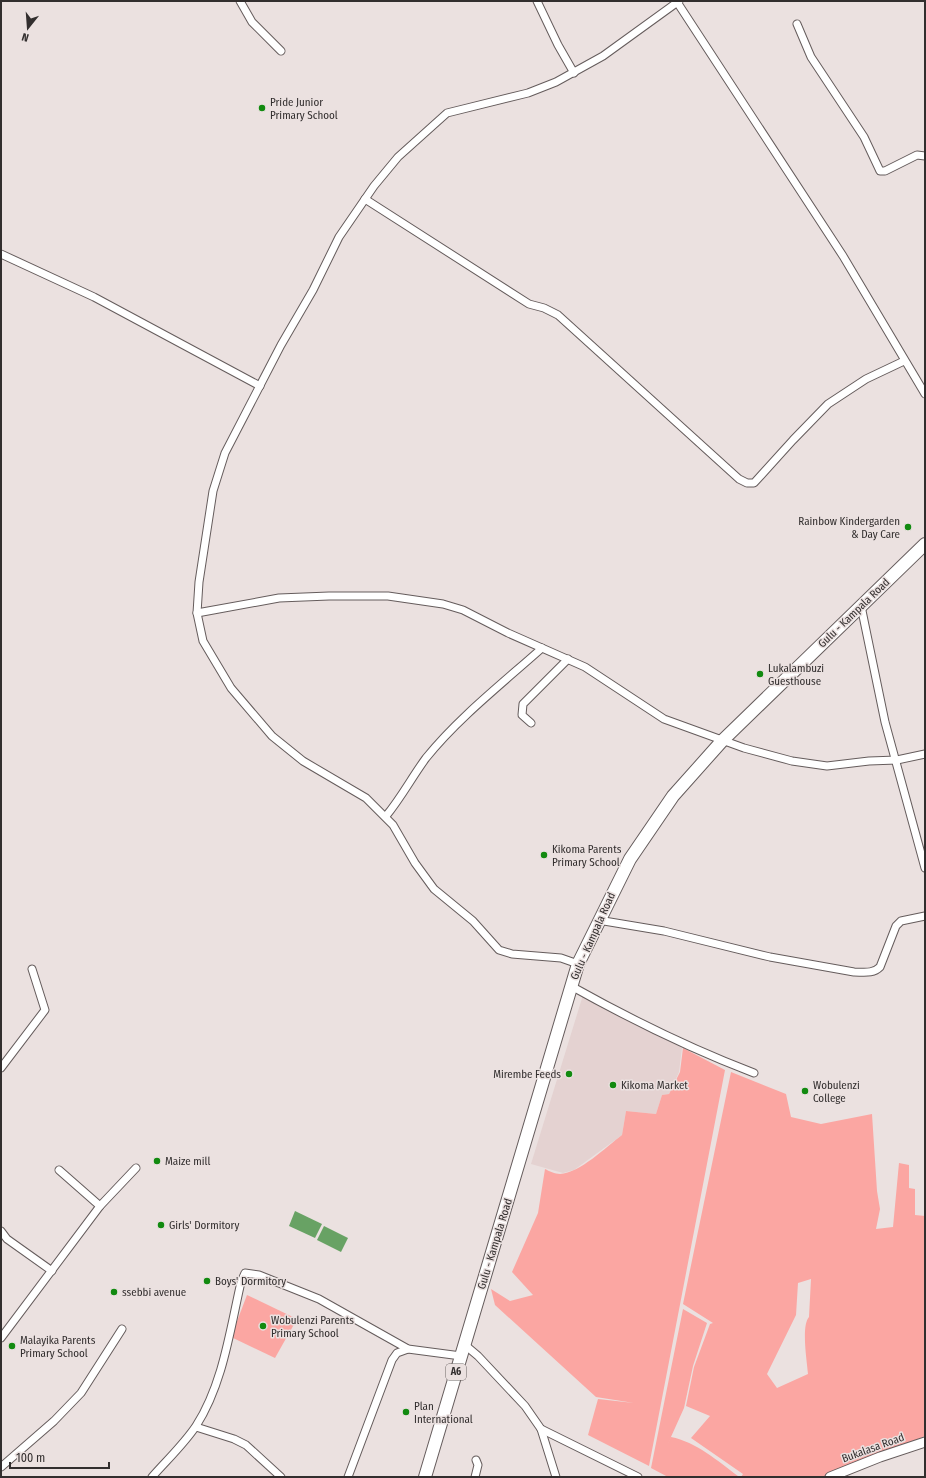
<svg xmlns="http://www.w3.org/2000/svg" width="926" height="1478" viewBox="0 0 926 1478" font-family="'Fira Sans Condensed',sans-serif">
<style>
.built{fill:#e4d2d1}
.green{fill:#fba6a2;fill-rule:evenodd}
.water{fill:#68a264}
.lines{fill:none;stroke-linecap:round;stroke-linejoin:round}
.minor-casing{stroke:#655c5c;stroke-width:9}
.tertiary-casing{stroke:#655c5c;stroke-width:11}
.primary-casing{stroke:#655c5c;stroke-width:14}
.minor{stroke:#fff;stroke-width:7}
.tertiary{stroke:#fff;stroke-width:9}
.primary{stroke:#fff;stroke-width:12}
.poi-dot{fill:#128a10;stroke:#ebe1e0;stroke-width:1.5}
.labels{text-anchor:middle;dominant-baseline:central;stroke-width:3;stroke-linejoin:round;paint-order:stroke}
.shield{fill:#ebe1e0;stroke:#6a6463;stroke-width:1}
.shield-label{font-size:10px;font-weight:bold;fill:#322e2e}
.poi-label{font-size:11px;fill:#322e2e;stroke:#ebe1e0;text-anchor:start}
.street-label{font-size:11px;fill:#322e2e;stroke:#ebe1e0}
</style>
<rect width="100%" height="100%" fill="#ebe1e0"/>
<path class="built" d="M583 995 663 1036 682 1048 679 1072 669 1094 662 1095 656 1114 626 1111 622 1135 574 1170 563 1173 531 1164Z"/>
<g class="green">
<path d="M683 1048 725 1070 649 1466 588 1435 598 1399 634 1403 596 1397 495 1305 491 1289 510 1301 533 1295 512 1272 538 1213 545 1169C549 1171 555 1174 560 1174 580 1173 606 1147 622 1135L626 1111 656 1114 662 1095 669 1094 680 1072Z"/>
<path d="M731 1072 786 1094 791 1117 821 1124 872 1114 877 1191 880 1209 876 1229 893 1227 899 1163 909 1165V1188L915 1189V1215L925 1216V1436L828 1477H741L743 1474 691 1438 710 1416 686 1406 694 1367 710 1324 713 1323 683 1304ZM811 1279 809 1317C801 1326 807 1361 808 1374L777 1388 767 1374 796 1315 798 1283Z"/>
<path d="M247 1295 297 1319 275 1358 231 1337Z"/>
<path d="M683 1309 707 1323 693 1366 684 1408 666 1448 671 1437C696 1442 718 1461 738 1476L737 1477H668L651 1468Z"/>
</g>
<g class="water">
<path d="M295 1211 322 1224 315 1238 289 1226Z"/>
<path d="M324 1226 348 1238 341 1252 317 1240Z"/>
</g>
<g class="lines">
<defs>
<g id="minor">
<path d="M240 1 252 22 281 51"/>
<path d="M537 1 558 45 574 73"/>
<path d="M677 2 843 256 925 394"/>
<path d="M797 24 811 57 864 137 880 171H885L917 155 925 156"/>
<path d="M365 199 529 304 544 308 558 315 739 479 747 483H754L793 440 828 404 866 379 904 361"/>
<path d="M1 254 94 297 260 386"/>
<path d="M861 606 885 722 925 868"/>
<path d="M197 613 279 598 329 596H388L443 604 463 610 508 633 585 667 664 719 744 748 792 761 827 766 869 761 897 760 925 754"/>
<path d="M531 723 522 715 523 704 568 659"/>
<path d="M386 816C401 798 412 777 426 758 458 718 504 682 542 648"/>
<path d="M598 920 664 931 770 957 854 972C864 972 873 974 880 967L896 926 901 921 925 916"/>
<path d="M578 964 561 958 512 954 499 950 473 921 434 889 415 863 393 825 366 798 303 761 272 736 231 688 203 641 197 613 199 582 213 491 225 453 281 345 313 290 339 237 374 186 398 157 447 113 528 93 556 82 603 56 679 1"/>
<path d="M571 986C630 1019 691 1049 754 1073"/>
<path d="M1 1068 45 1010 32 969"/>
<path d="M59 1170 100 1206"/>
<path d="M1 1231 7 1239 52 1271"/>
<path d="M1 1338 100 1206 136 1168"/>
<path d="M465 1345 478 1356 525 1406 541 1429 638 1477"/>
<path d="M196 1427 234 1439 246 1445 281 1477"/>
<path d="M541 1429 556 1477"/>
<path d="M1 1467 54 1421 81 1393 122 1329"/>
<path d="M152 1477C167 1460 184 1444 196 1426 223 1384 230 1330 241 1282L245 1273 259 1275 319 1299 408 1349 461 1356"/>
<path d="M348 1477 392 1360 397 1353 408 1349"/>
<path d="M475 1477 478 1465 476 1460"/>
</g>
<path id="tertiary" d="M830 1477 880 1457 925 1442"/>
<path id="primary" d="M425 1477 578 964 630 859 673 796 722 741 925 544"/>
</defs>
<use href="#minor" class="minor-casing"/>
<use href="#tertiary" class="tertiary-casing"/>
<use href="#primary" class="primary-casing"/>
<use href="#minor" class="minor"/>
<use href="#tertiary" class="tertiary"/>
<use href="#primary" class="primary"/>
</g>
<g class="poi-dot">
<circle cx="262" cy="108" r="4"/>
<circle cx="908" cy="527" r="4"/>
<circle cx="760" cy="674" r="4"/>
<circle cx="544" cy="855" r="4"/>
<circle cx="569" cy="1074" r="4"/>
<circle cx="613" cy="1085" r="4"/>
<circle cx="805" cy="1091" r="4"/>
<circle cx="157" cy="1161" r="4"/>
<circle cx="161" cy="1225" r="4"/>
<circle cx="207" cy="1281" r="4"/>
<circle cx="114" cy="1292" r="4"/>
<circle cx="263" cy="1326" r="4"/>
<circle cx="12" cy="1346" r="4"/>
<circle cx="406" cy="1412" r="4"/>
</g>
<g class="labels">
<rect class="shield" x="446" y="1364" width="20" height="16" rx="3"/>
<g class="shield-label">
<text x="456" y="1372">A6</text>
</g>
<g class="poi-label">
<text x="270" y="102">Pride Junior<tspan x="270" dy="13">Primary School</tspan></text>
<text x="900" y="521" text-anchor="end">Rainbow Kindergarden<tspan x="900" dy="13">&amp; Day Care</tspan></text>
<text x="768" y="668">Lukalambuzi<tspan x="768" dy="13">Guesthouse</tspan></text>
<text x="552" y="849">Kikoma Parents<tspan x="552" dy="13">Primary School</tspan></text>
<text x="561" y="1074" text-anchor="end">Mirembe Feeds</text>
<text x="621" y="1085">Kikoma Market</text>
<text x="813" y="1085">Wobulenzi<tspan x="813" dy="13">College</tspan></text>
<text x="165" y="1161">Maize mill</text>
<text x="169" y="1225">Girls' Dormitory</text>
<text x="215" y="1281">Boys' Dormitory</text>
<text x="122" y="1292">ssebbi avenue</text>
<text x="271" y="1320">Wobulenzi Parents<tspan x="271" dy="13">Primary School</tspan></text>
<text x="20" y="1340">Malayika Parents<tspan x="20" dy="13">Primary School</tspan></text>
<text x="414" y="1406">Plan<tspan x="414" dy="13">International</tspan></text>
</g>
<g class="street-label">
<text transform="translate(854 613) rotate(-44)">Gulu - Kampala Road</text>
<text transform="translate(593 936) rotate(-66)">Gulu - Kampala Road</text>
<text transform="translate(495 1244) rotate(-73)">Gulu - Kampala Road</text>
<text transform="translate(873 1448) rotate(-20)">Bukalasa Road</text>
</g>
</g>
<rect width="926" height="1478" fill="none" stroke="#322e2e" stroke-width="4"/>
<g transform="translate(28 28) rotate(197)" stroke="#ebe1e0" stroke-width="3" paint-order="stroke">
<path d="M0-3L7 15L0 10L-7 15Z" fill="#322e2e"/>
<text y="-6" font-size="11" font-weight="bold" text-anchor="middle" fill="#322e2e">N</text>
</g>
<path d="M10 1462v6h99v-6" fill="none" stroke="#322e2e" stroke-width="2"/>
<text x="16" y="1462" font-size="12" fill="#322e2e" stroke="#ebe1e0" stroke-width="3" paint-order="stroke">100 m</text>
</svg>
